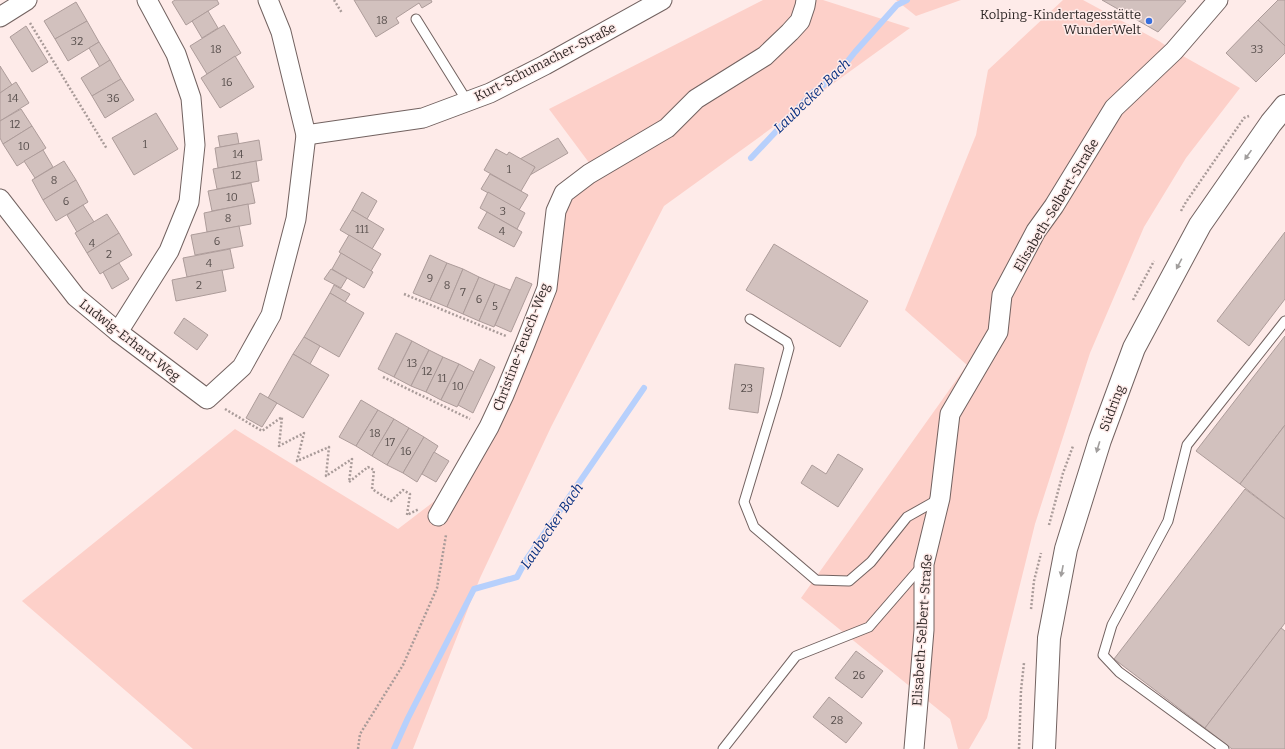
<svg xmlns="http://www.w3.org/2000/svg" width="1285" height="749" viewBox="0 0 1285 749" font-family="Bitter,serif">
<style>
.green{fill:#fdd0c9}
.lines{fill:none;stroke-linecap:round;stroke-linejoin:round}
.stream{stroke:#b7d0fc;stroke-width:6}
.building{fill:#d2c1be;stroke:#ad9c9a}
.service-casing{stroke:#726260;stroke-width:11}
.minor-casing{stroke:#726260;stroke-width:21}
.tertiary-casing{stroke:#726260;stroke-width:24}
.path{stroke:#a99b99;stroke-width:2.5;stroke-dasharray:2 2;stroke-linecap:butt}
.service{stroke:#fff;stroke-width:9}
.minor{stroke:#fff;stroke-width:19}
.tertiary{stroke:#fff;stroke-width:22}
.oneway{fill:#a19e9d}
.poi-dot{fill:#366edd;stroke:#feebe9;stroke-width:1.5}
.labels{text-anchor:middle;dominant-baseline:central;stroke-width:3;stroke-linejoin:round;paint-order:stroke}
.number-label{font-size:11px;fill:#574e4c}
.poi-label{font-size:13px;fill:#2e2726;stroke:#feebe9;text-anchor:end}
.street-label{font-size:13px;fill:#2e2726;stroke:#feebe9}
.water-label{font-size:14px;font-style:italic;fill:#072f80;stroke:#feebe9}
</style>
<rect width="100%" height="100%" fill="#feebe9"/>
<g class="green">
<path d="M763 0H823L910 28 664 206 551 427 480 578 413 749H193L22 601 235 429 398 529 449 490 553 281 563 204 590 164 549 109Z"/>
<path d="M896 0H961L916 16Z"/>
<path d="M1063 0H1083L1159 41 1174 51 1240 88 1186 158 1144 227 1090 353 1035 524 987 718 969 749H958L950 719 801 598 967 365 905 310 976 135 988 70Z"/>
</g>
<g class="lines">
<g class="stream">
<path d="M751 158 812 93 835 77 855 52 897 5 907 0"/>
<path d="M394 749 408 718 474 589 517 577 526 560 644 388"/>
</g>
</g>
<g class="building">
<path d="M175 0H217L219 4 186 25 172 2Z"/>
<path d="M354 0H431L432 2 422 8 419 3 396 18 399 23 376 37Z"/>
<path d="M1102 0H1184L1186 1 1158 32Z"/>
<path d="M1278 0H1285V46L1258 20Z"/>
<path d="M76 2 87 21 55 39 44 21Z"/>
<path d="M208 11 218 28 202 38 192 21Z"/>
<path d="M1258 20 1285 46V53L1256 82 1226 53Z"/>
<path d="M87 21 99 42 68 61 55 39Z"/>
<path d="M224 25 241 53 207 74 190 46Z"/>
<path d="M26 26 48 62 32 72 10 37Z"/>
<path d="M99 42 110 60 100 67 89 48Z"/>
<path d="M235 56 254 87 220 108 201 78Z"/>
<path d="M110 60 121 79 92 96 81 78Z"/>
<path d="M0 66 12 85 0 93Z"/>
<path d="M121 79 134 100 105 118 92 96Z"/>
<path d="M16 82 29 103 0 121V93Z"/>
<path d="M21 109 32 126 3 144 0 138V121Z"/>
<path d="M156 113 178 149 134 175 112 138Z"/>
<path d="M32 126 46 148 17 166 3 144Z"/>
<path d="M237 133 239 144 220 147 218 136Z"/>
<path d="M558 138 568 153 530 175 535 167 520 159Z"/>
<path d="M259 140 262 160 218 168 215 148Z"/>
<path d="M496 149 507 155 509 152 535 167 521 191 484 170Z"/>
<path d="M43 150 53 167 35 178 24 161Z"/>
<path d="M64 161 76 180 43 200 32 180Z"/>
<path d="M256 161 259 181 217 189 213 169Z"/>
<path d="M490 174 528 195 519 210 481 189Z"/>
<path d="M76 180 88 202 56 221 43 200Z"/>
<path d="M251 183 255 203 212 211 208 191Z"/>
<path d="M362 192 377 201 367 219 352 210Z"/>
<path d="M488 192 525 213 517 229 480 208Z"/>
<path d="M248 204 251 224 207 232 204 213Z"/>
<path d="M83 205 94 222 77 232 67 215Z"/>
<path d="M352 210 384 229 372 249 340 230Z"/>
<path d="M487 212 522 232 514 247 478 228Z"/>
<path d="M107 214 119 233 87 253 75 233Z"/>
<path d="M239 226 243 246 195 255 191 235Z"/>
<path d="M1285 232V299L1249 346 1217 321Z"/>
<path d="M119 233 132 255 100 274 87 253Z"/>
<path d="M349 235 381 254 371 271 339 252Z"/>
<path d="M774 244 868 301 840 347 746 290Z"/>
<path d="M230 249 234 268 187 277 183 258Z"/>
<path d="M341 253 373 272 364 288 332 269Z"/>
<path d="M430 255 447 263 430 300 413 293Z"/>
<path d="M119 263 129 279 112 289 103 272Z"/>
<path d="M447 263 463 269 447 307 430 300Z"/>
<path d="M331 269 347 278 341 288 324 279Z"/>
<path d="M463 269 479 277 463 314 447 307Z"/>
<path d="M222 270 226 291 176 301 172 280Z"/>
<path d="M479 277 495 284 479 321 463 314Z"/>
<path d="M516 277 532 284 511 332 495 325Z"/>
<path d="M495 284 510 290 494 327 479 321Z"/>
<path d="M334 285 350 294 345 302 330 293Z"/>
<path d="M330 293 364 313 339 357 304 337Z"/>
<path d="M184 318 208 335 197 350 174 333Z"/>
<path d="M396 333 412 341 394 377 378 369Z"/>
<path d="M1285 336V425L1240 484 1196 451Z"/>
<path d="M304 337 320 346 310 364 293 354Z"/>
<path d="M412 341 429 350 411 386 394 377Z"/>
<path d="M429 350 443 357 426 392 411 386Z"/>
<path d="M293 354 329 375 303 418 268 398Z"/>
<path d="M443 357 459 364 441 400 426 392Z"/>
<path d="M480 359 495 367 473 413 458 405Z"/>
<path d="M459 364 474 372 457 407 441 400Z"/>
<path d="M735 364 764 368 758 413 729 409Z"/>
<path d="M260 393 277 403 262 427 246 418Z"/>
<path d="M361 400 378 410 356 446 339 437Z"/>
<path d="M378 410 394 419 372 456 356 446Z"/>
<path d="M394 419 409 428 387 465 372 456Z"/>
<path d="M1285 425V519L1240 484Z"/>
<path d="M409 428 424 437 403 473 387 465Z"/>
<path d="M424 437 438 446 417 482 403 473Z"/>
<path d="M434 452 449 461 436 482 422 474Z"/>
<path d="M838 454 863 469 838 507 801 483 812 465 826 474Z"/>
<path d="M1245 489 1285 519V623L1205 728 1114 659Z"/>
<path d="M1281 628 1285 631V749H1232L1205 728Z"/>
<path d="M856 651 883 671 862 698 835 678Z"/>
<path d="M829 697 862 723 846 743 813 717Z"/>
</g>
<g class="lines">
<defs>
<g id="service">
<path d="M416 19 467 101"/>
<path d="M750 319 787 342 789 348 776 396 744 502 754 527 816 580 849 581 871 562 907 517 939 499"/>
<path d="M723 749 796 656 869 627 921 567"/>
<path d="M1224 749 1119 672 1103 655 1112 625 1168 521 1187 445 1285 321"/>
</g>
<g id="minor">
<path d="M0 17 27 0"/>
<path d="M306 135 423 118 490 93 545 65 662 0"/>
<path d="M0 199 76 297 118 332 207 399 242 367 271 315 296 219 306 135 281 32 268 0"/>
<path d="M118 332 169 251 189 202 195 145 191 98 176 54 147 0"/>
<path d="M438 516 489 427 504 395 525 344 547 288 556 211 564 193 589 174 667 128 696 99 765 56 790 32 800 21 805 6 806 0"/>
<path d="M914 749 924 630V564L940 498 950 414 998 332 1002 295 1036 231 1054 206 1114 108 1174 51 1218 0"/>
</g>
<path id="tertiary" d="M1044 749 1049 638 1066 549 1100 440 1134 348 1200 225 1271 123 1285 106"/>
</defs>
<use href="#service" class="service-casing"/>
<use href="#minor" class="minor-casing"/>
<use href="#tertiary" class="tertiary-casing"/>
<g class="path">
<path d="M334 0 342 13"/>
<path d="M30 23 107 149"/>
<path d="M1181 211 1186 202 1244 118 1249 116"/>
<path d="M404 294 506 336"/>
<path d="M1133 300 1154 261"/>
<path d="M383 377 470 419"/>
<path d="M225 409 262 431 282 417 279 446 304 433 297 461 329 447 326 476 352 459 349 482 368 467 374 470 372 489 391 501 403 490 410 494 407 515 419 509"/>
<path d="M1049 525 1063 473 1073 446"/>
<path d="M1031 609 1034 581 1041 553"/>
<path d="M358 749 360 734 403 665 437 588 446 535"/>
<path d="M1019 749 1021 690 1024 663"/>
</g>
<use href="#service" class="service"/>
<use href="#minor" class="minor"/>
<use href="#tertiary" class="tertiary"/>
</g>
<defs><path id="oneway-solid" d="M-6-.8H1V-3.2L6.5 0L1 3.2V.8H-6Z"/></defs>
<g class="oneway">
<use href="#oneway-solid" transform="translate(1248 155) rotate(125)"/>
<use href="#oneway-solid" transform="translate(1179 264) rotate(118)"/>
<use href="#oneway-solid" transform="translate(1098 447) rotate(107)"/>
<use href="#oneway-solid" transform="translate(1062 571) rotate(101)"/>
</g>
<circle class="poi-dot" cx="1149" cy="21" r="4"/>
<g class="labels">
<g class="number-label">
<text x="382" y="20">18</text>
<text x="77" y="41">32</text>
<text x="216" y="49">18</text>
<text x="1257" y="49">33</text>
<text x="227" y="82">16</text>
<text x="13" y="98">14</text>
<text x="113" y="98">36</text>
<text x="15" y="124">12</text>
<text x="145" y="144">1</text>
<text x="24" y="146">10</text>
<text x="238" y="154">14</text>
<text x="509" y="169">1</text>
<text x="236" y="175">12</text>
<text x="54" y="180">8</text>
<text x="232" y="197">10</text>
<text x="66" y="201">6</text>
<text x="503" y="211">3</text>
<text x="228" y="218">8</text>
<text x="362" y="229">111</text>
<text x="502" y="231">4</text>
<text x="217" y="241">6</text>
<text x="92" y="243">4</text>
<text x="109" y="254">2</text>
<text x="209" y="263">4</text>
<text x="430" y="278">9</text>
<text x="199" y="285">2</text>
<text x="447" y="285">8</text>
<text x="463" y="292">7</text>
<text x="479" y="299">6</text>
<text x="495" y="306">5</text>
<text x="412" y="363">13</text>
<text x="427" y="371">12</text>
<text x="442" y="378">11</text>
<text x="458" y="386">10</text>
<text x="747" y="388">23</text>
<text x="375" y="433">18</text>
<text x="390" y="442">17</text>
<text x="406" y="451">16</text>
<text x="859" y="675">26</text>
<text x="837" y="720">28</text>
</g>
<g class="poi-label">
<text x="1141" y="14">Kolping-Kindertagesstätte<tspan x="1141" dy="15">WunderWelt</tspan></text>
</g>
<g class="street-label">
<text transform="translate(545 62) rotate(-27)">Kurt-Schumacher-Straße</text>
<text transform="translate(1056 205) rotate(-59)">Elisabeth-Selbert-Straße</text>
<text transform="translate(130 340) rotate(38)">Ludwig-Erhard-Weg</text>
<text transform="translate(521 347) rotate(-69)">Christine-Teusch-Weg</text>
<text transform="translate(1112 408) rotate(-69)">Südring</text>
<text transform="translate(922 630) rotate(-86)">Elisabeth-Selbert-Straße</text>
</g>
<g class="water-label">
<text transform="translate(812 96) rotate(-44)">Laubecker Bach</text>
<text transform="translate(552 526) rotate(-56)">Laubecker Bach</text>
</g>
</g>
</svg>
